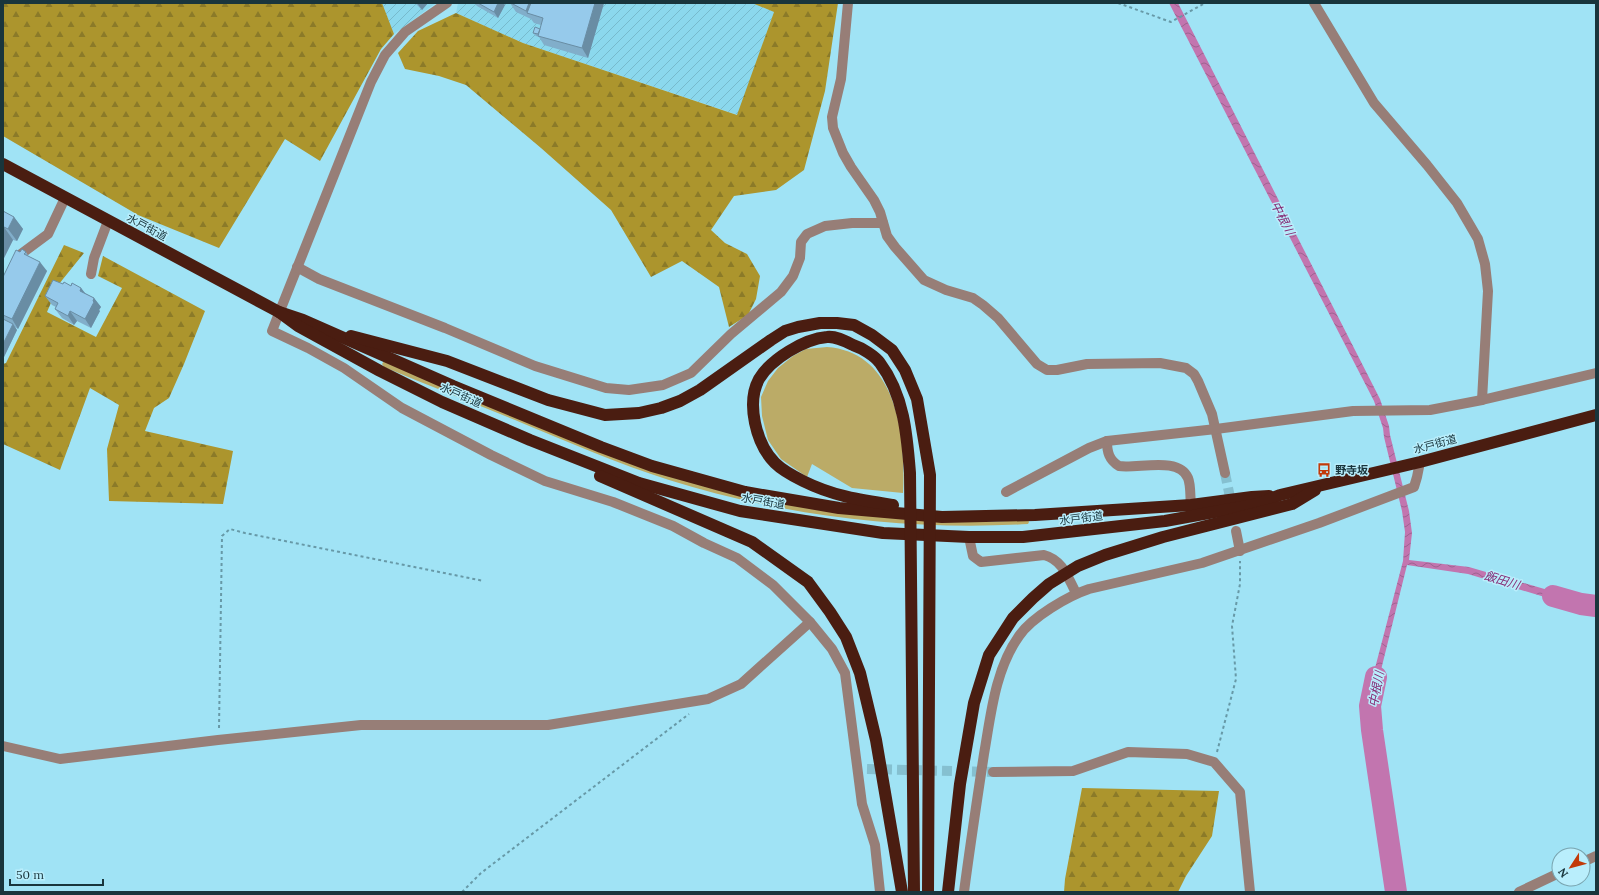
<svg xmlns="http://www.w3.org/2000/svg" width="1599" height="895" viewBox="0 0 1599 895" font-family="Lora,'Noto Sans JP',serif">
<style>
.industrial{fill:url(#industrial-furrows)}
.grass{fill:#bbab67}
.forest{fill:url(#forest-firs)}
.water{fill:url(#water-waves)}
.lines{fill:none;stroke-linecap:round;stroke-linejoin:round}
.river{stroke:#c275af;stroke-width:22}
.minor-tunnel{stroke:#85c0d0;stroke-width:10;stroke-dasharray:10 5;stroke-linecap:butt}
.path{stroke:#6799a7;stroke-width:2;stroke-dasharray:3 3;stroke-linecap:butt}
.minor{stroke:#977e77;stroke-width:10}
.highway{stroke:#4a1d11;stroke-width:12}
.wall{fill:#81aeca}
.shaded-wall{fill:#698da4}
.building{fill:#96caeb;stroke:#698da4}
.labels{text-anchor:middle;dominant-baseline:central;stroke-width:3;stroke-linejoin:round;paint-order:stroke}
.street-label{font-size:11px;fill:#19353c;stroke:#b9eefc}
.poi-label{font-size:11px;font-weight:bold;fill:#19353c;stroke:#b9eefc;text-anchor:start}
.water-label{font-size:12px;font-style:italic;fill:#862a74;stroke:#b9eefc}
</style>
<defs>
<pattern id="industrial-furrows" width="10" height="10" patternUnits="userSpaceOnUse"><rect width="10" height="10" fill="#8bd8ed"/><path d="M-1 1l2-2M0 10L10 0M9 11l2-2" fill="none" stroke="#77bacc"/></pattern>
<pattern id="forest-firs" width="22" height="20" patternUnits="userSpaceOnUse"><rect width="22" height="20" fill="#ac952d"/><path d="M5 1l3.5 6h-7zM16 11l3.5 6h-7z" fill="#8b7a28"/></pattern>
<pattern id="water-waves" width="16" height="10" patternUnits="userSpaceOnUse"><rect width="16" height="10" fill="#c275af"/><path d="M0 5q4-4 8 0t8 0" fill="none" stroke="#9d6190"/></pattern>
</defs>
<rect width="100%" height="100%" fill="#a0e3f5"/>
<g class="industrial">
<path d="M382 3H436L394 34Z"/>
<path d="M458 3H752L774 12 738 115 523 43 456 13Z"/>
</g>
<g class="grass">
<path d="M827 347C898 352 906 438 903 493L852 488 812 464 807 477 781 459 768 440 762 416 761 397 768 381 778 368 793 356 806 349Z"/>
<path d="M384 361 719 489 970 521 987 522 1028 520 1029 522 1028 524C908 531 784 516 669 480 619 464 570 443 522 423 476 404 430 386 384 367L382 364Z"/>
</g>
<g class="forest">
<path d="M3 3H382L394 34 381 49 320 161 285 139 219 248 138 215 3 136Z"/>
<path d="M752 3H838L825 91 804 170 776 190 734 196 711 230 725 243 747 254 760 276 756 299 748 315 729 327 719 287 682 261 651 277 611 210 541 148 466 85 439 76 405 69 398 53 418 31 456 13 523 43 737 115 774 12Z"/>
<path d="M64 245 84 253 59 284 47 312 96 337 122 288 98 276 103 256 205 311 184 364 169 398 154 408 145 431 233 451 223 504 109 501 107 449 119 405 90 388 60 470 3 444V364L6 363Z"/>
<path d="M1082 788 1219 791 1212 836 1186 876 1178 892H1064L1065 879Z"/>
</g>
<path class="water" d="M1169 3H1178L1380 399 1389 426 1390 435 1409 511 1412 533 1409 560 1469 567 1582 600 1581 608 1468 574 1407 565 1380 674 1374 707 1367 705 1374 672 1403 561 1405 532 1402 511 1384 437 1383 428 1374 401Z"/>
<g class="lines">
<g class="river">
<path d="M1553 596 1581 604 1596 606"/>
<path d="M1376 677 1370 706 1372 730 1396 892"/>
</g>
<g class="minor-tunnel">
<path d="M1225 473 1232 507"/>
<path d="M867 769 993 772"/>
</g>
<g class="path">
<path d="M1118 3 1171 22 1205 3"/>
<path d="M219 728 222 536 230 529 245 533 484 581"/>
<path d="M1217 752 1236 679 1232 626 1240 584V561"/>
<path d="M462 892 481 873 689 714"/>
</g>
<g class="minor">
<path d="M447 3 405 32 385 55 371 82 272 331 308 348 344 368 402 408 491 455 545 481 613 502 673 526 704 543 737 558 773 585 810 622 832 649 845 673 862 804 875 845 880 892"/>
<path d="M848 3 841 79 832 117 833 128 843 153 851 167 874 200 880 212 887 236 895 247 924 280 946 290 973 298 983 305 998 318 1037 364 1047 370H1057L1087 364 1160 363 1186 368 1194 374 1198 381 1212 414 1225 473"/>
<path d="M1314 3 1374 103 1427 165 1457 203 1478 239 1485 264 1488 291 1482 400"/>
<path d="M17 262 21 254 48 234 65 198"/>
<path d="M297 267 319 279 445 328 535 366 606 388 629 390 663 385 691 373 731 334 781 292 793 276 800 258 801 242 807 234 825 226 852 223H883"/>
<path d="M91 274 94 258 108 221"/>
<path d="M1107 441C1107 452 1109 460 1119 466 1138 469 1179 456 1188 478 1191 485 1190 497 1191 505"/>
<path d="M1006 492 1089 448 1107 441 1216 429 1353 411 1430 410 1482 400 1596 373"/>
<path d="M1236 531 1240 551"/>
<path d="M969 537 973 556 981 562 1044 555C1063 560 1068 578 1076 593"/>
<path d="M3 746 60 759 218 740 361 725H548L708 699 741 684 810 622"/>
<path d="M993 772 1073 771 1128 752 1187 754 1214 762 1240 792 1250 892"/>
<path d="M1583 862 1596 856"/>
<path d="M964 892C970 846 977 800 984 754 991 714 995 670 1019 636 1032 617 1068 596 1089 589L1202 563 1319 523 1414 487 1417 477 1420 462"/>
<path d="M1519 892 1559 873"/>
</g>
<g class="highway">
<path d="M3 164 279 312 303 320 453 386 601 447 652 466 745 492 839 508 942 517 1035 515 1191 505 1252 497 1269 496"/>
<path d="M279 312 298 326 380 371 442 402 530 440 639 483 740 511 883 533 969 537H1023L1165 521 1258 504 1280 495 1420 462 1596 415"/>
<path d="M351 336 447 361 548 400 605 415 639 413 661 408 680 401 700 390 771 340 785 331 798 327 820 323H837L854 325 872 335 892 350 905 370 917 399 930 475 928 892"/>
<path d="M600 476 752 542 808 582 830 612 846 637 860 673 876 740 902 892"/>
<path d="M893 505C860 500 833 496 803 481 793 476 783 471 775 463 756 444 746 403 759 379 771 359 804 339 827 337 836 336 845 341 853 345 862 348 875 356 880 363 904 395 907 435 910 473L914 892"/>
<path d="M948 892 960 784 974 703 989 655 1013 618 1033 598 1049 584 1078 566 1105 555 1163 537 1292 504 1315 490"/>
</g>
</g>
<g class="wall">
<path d="M415 3H428L422 10Z"/>
<path d="M474 3H503L505 5 498 18 477 6Z"/>
<path d="M510 3H604L588 58 544 45 539 37 536 36 533 33 540 29 541 25 534 23 531 19 516 12Z"/>
<path d="M3 211 14 217 23 229 17 241 13 240 3 260Z"/>
<path d="M20 252H26L29 257 47 271 18 329 15 327 17 330 4 357 3 356V277Z"/>
<path d="M71 286 81 288 85 293 94 298 101 307 99 310 100 311 91 328 77 321 74 325 62 318 55 309 56 307 52 305 45 296Z"/>
</g>
<g class="shaded-wall">
<path d="M417 3H428L422 10Z"/>
<path d="M498 3H503L505 5 498 18 494 12Z"/>
<path d="M529 3H539L528 14 526 11Z"/>
<path d="M595 3H604L588 58 582 48Z"/>
<path d="M14 217 23 229 17 241 8 229Z"/>
<path d="M4 227 13 240 3 260V230Z"/>
<path d="M40 262 47 271 18 329 12 319Z"/>
<path d="M81 288 88 297 80 291Z"/>
<path d="M94 298 101 307 99 310 100 311 91 328 85 319Z"/>
<path d="M70 311 77 321 74 325 68 316Z"/>
<path d="M13 324 17 330 4 357 3 356V344Z"/>
</g>
<g class="building">
<path d="M478 3H498L494 12Z"/>
<path d="M511 3H529L526 11Z"/>
<path d="M531 3H595L582 48 538 36 543 18 527 13Z"/>
<path d="M535 27 540 29 538 34 533 33Z"/>
<path d="M3 211 14 217 8 229 4 227 3 230Z"/>
<path d="M22 249 26 252 24 254 40 262 12 319 3 315V277L16 250 20 252Z"/>
<path d="M53 280 63 284 64 282 71 286 72 283 81 288 80 291 94 298 93 301 94 302 85 319 70 311 68 316 55 309 58 303 45 296Z"/>
<path d="M3 319 13 324 3 344Z"/>
</g>
<defs>
<symbol id="bus-bare" viewBox="-9 -9 18 18"><path d="M-5-6H5V4H4V6H2V4H-2V6H-4V4H-5ZM-3.5-4V0h7V-4ZM-3.5 1.2v1.5H-2V1.2ZM2 1.2v1.5H3.5V1.2Z" fill="#c23a09" stroke="#b9eefc" stroke-width="2.5" paint-order="stroke"/></symbol>
</defs>
<g fill-rule="evenodd">
<use href="#bus-bare" x="1314" y="460" width="20" height="20"/>
</g>
<g class="labels">
<g class="street-label">
<text transform="translate(147 227) rotate(28)">水戸街道</text>
<text transform="translate(461 395) rotate(24)">水戸街道</text>
<text transform="translate(1435 444) rotate(-15)">水戸街道</text>
<text transform="translate(763 501) rotate(10)">水戸街道</text>
<text transform="translate(1081 518) rotate(-7)">水戸街道</text>
</g>
<g class="poi-label">
<text x="1335" y="470">野寺坂</text>
</g>
<g class="water-label">
<text transform="translate(1283 218) rotate(63)">中根川</text>
<text transform="translate(1502 580) rotate(17)">飯田川</text>
<text transform="translate(1376 689) rotate(-79)">中根川</text>
</g>
</g>
<rect width="1599" height="895" fill="none" stroke="#19353c" stroke-width="8"/>
<g transform="translate(1571 867) rotate(234)"><circle r="19" fill="#b9eefc" stroke="#79a4af"/>
<path d="M0-3L7 15L0 10L-7 15Z" fill="#c23a09"/>
<text y="-6" font-size="11" font-weight="bold" text-anchor="middle" fill="#19353c">N</text>
</g>
<path d="M10 879v6h93v-6" fill="none" stroke="#19353c" stroke-width="2"/>
<text x="16" y="879" font-size="12" fill="#19353c" stroke="#b9eefc" stroke-width="3" paint-order="stroke">50 m</text>
</svg>
